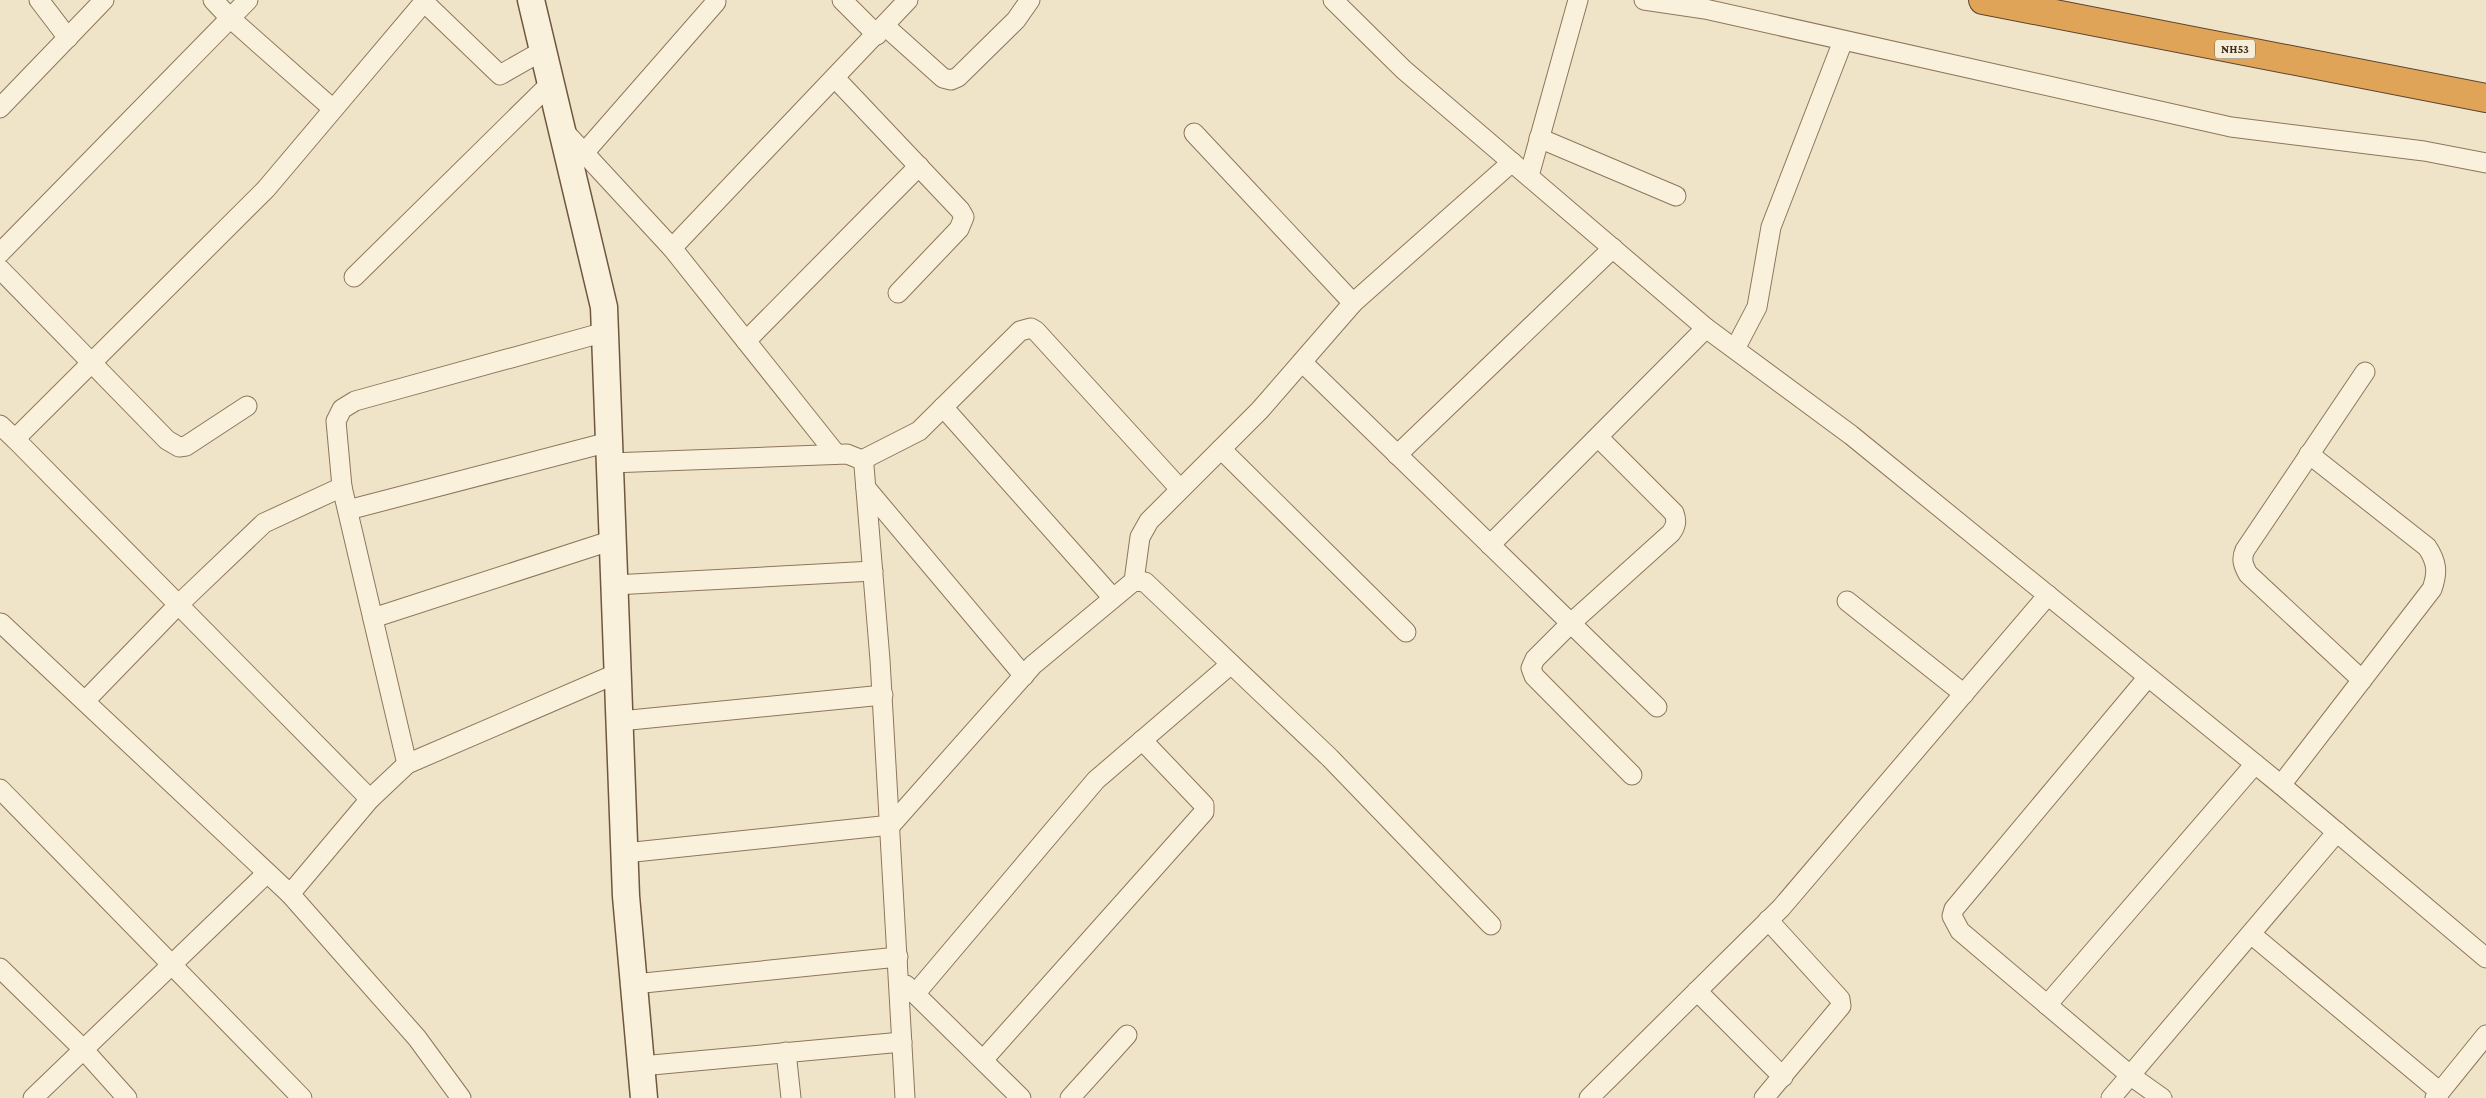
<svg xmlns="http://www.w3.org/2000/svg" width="2486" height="1098" viewBox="0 0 2486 1098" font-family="'Crimson Pro',serif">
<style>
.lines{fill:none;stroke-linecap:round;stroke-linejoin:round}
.street-casing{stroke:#8d765c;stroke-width:21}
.secondary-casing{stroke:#6f573f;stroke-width:29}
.highway-casing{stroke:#5b4430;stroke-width:30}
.street{stroke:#faf1dc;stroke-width:19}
.secondary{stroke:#faf1dc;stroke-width:26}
.highway{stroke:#e0a458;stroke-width:28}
.labels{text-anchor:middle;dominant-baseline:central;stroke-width:5;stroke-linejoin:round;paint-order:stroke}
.shield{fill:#f7eed8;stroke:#756857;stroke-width:1}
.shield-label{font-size:12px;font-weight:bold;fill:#3d2e20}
</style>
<rect width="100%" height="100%" fill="#f0e4c8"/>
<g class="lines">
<defs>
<g id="street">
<path d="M39 0 68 38"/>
<path d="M213 0 230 18 333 109"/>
<path d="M842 0 877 35"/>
<path d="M1333 0 1404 70 1706 328 1851 435 2281 785 2486 958"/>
<path d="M1644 0 1705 9 2231 127 2424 151 2486 163"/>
<path d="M885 26 943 78 951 80 958 77 1016 20 1030 0"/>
<path d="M835 78 960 210 964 217 959 229 898 293"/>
<path d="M0 108 104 0"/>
<path d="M562 129 672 248 836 454"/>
<path d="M1194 133 1353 303"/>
<path d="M1539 138 1676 196"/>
<path d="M584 153 716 2"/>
<path d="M1529 176 1578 0"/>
<path d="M672 248 908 0"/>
<path d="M0 253 248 0"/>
<path d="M0 269 167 440 179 447 186 446 247 406"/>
<path d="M354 277 550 84"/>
<path d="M746 341 919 166"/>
<path d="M1735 349 1757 307 1771 227 1843 41"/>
<path d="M1302 362 1657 707"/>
<path d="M943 407 1113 598"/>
<path d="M0 425 15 439 266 189 424 2 500 75 542 51"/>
<path d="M1598 437 1674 513C1677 521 1676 526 1671 533L1571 623 1535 659 1531 668 1534 676 1632 775"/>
<path d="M1221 449 1406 632"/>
<path d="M1397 455 1613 248"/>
<path d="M862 460 919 431 1020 331 1031 328 1036 331 1180 489"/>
<path d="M610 463 847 454 862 460 864 466 880 660 905 1098"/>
<path d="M866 488 1024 676"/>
<path d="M348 510 609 442"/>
<path d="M1490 545 1706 328"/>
<path d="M1134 581 1140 537 1149 521 1260 410 1353 303 1512 162"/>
<path d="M614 585 873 571"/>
<path d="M1847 601 1964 694"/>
<path d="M373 618 613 540"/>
<path d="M1 623 290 894 370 799 15 439"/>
<path d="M2148 677 1954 909 1952 916 1960 931 2131 1076 2162 1098"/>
<path d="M2362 680 2248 574C2243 565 2241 559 2245 550L2365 372"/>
<path d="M85 701 178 605 264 523 342 487"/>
<path d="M620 721 883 695"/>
<path d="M407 764 342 487 336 421 342 409 355 401 605 332"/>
<path d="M2281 785 2432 589C2438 572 2437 562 2427 547L2309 454"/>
<path d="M0 789 302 1098"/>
<path d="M370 799 407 764 618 673"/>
<path d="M625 853 891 825 1033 665 1134 581 1145 582 1330 758 1491 925"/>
<path d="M290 894 417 1038 461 1098"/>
<path d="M2251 934 2440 1092"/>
<path d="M0 968 83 1049 127 1098"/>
<path d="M634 984 898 957"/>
<path d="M906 985 1021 1098"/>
<path d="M1697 991 1783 1077"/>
<path d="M915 994 1096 780 1231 664"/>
<path d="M2047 1005 2255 764"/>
<path d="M786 1052 791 1098"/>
<path d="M983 1060 1204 812V805L1142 740"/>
<path d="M641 1066 902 1042"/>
<path d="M33 1098 267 873"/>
<path d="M1070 1098 1127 1035"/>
<path d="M1589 1098 1781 908 2048 595"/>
<path d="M1764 1098 1841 1006 1840 999 1768 920"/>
<path d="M2111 1098 2337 832"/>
<path d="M2435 1098 2486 1035"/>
</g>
<path id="secondary" d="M531 0 604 307 626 896 644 1098"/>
<path id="highway" d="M1983 0 2486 98"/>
</defs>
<use href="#street" class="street-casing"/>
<use href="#secondary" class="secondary-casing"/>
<use href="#highway" class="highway-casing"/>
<use href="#street" class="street"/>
<use href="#secondary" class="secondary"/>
<use href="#highway" class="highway"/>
</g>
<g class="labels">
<rect class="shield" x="2215" y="39.5" width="40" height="19" rx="4"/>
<g class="shield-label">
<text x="2235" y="49">NH53</text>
</g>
</g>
</svg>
